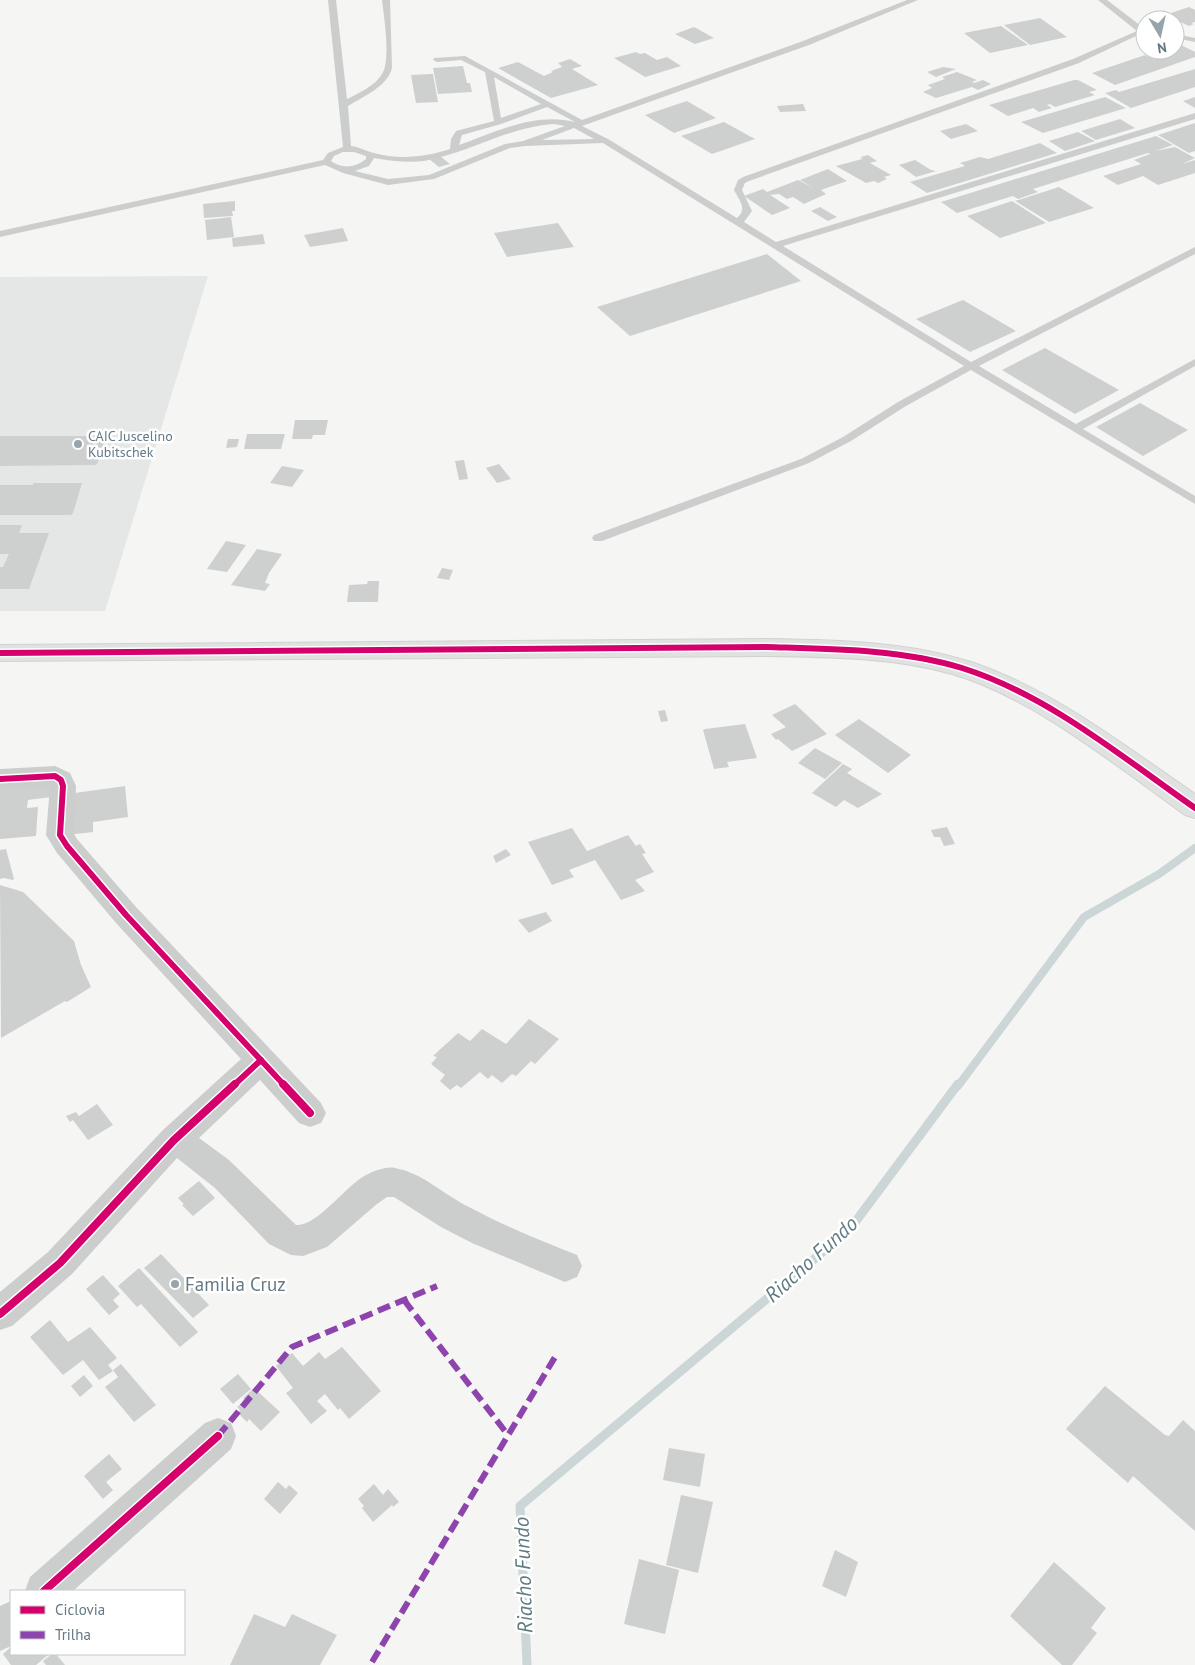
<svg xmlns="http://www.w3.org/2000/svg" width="1195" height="1665" viewBox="0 0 1195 1665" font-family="'PT Sans',sans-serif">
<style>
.built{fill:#e5e7e6}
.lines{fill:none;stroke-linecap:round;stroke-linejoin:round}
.stream-far1{stroke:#ccd6d7;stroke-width:8}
.stream{stroke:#ccd6d7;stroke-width:9}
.building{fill:#ced0d0}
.secondary-casing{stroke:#d1d3d3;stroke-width:2}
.lane{fill:#cccece;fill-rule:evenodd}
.street{fill:#cccece;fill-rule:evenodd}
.secondary{fill:#e0e1e1;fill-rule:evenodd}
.quiet{stroke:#8e44ad;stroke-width:6;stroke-dasharray:13 6;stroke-linecap:butt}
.cycleway-far1-casing{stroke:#fff;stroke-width:9}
.cycleway-casing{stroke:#fff;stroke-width:11}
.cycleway-far1{stroke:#d6006c;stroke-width:6}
.cycleway{stroke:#d6006c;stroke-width:8}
.poi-dot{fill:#97a4ac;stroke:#fff;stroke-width:2}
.labels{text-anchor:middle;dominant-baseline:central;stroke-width:5;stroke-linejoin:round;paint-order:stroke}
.far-poi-label{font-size:14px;fill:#647985;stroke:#fff;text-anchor:start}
.near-poi-label{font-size:19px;fill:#647985;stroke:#fff;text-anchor:start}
.near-water-label{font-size:21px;font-style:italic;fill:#5f7b82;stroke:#fff}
</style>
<rect width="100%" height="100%" fill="#f5f5f3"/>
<path class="built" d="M208 276 105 611H0V277Z"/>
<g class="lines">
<path class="stream-far1" d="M958 1086 1084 917 1159 874 1195 848"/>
<path class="stream" d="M527 1665 520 1506 850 1229 958 1084"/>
</g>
<g class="building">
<path d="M1189 7 1195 10V22L1191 23 1194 24 1189 26 1165 15Z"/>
<path d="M1040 18 1067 37 1030 45 1004 25Z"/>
<path d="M1001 26 1028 45 990 53 964 33Z"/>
<path d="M694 27 714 38 695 44 675 34Z"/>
<path d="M1181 45 1195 52V57L1115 85 1092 73 1145 55 1156 60 1149 56 1165 50H1175V47Z"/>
<path d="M636 52 640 54 645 53 657 60 667 57 681 66 645 77 614 58Z"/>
<path d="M570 59 582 66 572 69 598 85 551 98 498 68 518 62 544 76 553 72 551 71 562 67 558 63Z"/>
<path d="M463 66 467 83H470L472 92 438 94 433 68Z"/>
<path d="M943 67 956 69 936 77 927 72Z"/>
<path d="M1195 69V87L1131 108 1105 93 1116 90 1119 92Z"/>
<path d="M957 72 977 80 972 82 974 83 983 80 991 84 978 90 972 87 936 98 923 92 932 88 928 85 945 79 942 77Z"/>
<path d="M431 74H433L438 102 416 103 411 75Z"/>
<path d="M1074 80H1078L1097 90 1089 92 1095 95 1055 107 1050 104 1047 105 1052 108 1039 112 1033 108 1008 116 989 105Z"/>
<path d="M1105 97 1126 108 1043 133 1021 122Z"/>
<path d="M1195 97V108L1183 101Z"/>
<path d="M687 101 716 118 674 133 645 115Z"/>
<path d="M803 104 806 111 780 112 777 106Z"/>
<path d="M1120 119 1135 128 1096 140 1081 131Z"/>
<path d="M724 122 755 139 712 154 681 136Z"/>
<path d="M1195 123V151L1189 153 1158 135Z"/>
<path d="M966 124 978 131 951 139 940 131Z"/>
<path d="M1078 132 1095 141 1065 151 1049 141Z"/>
<path d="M1156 136 1173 145 1155 151 1175 147 1195 158 1182 164 1195 160V173L1158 185 1143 176 1118 185 1103 176 1141 164 1134 160 1150 154 1148 153 1033 189 1038 192 1018 199 1013 196 957 213 941 202Z"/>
<path d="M1040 143 1057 153 927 193 910 182 965 166 960 163 980 157 988 159Z"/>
<path d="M868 155 877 161 870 163 891 175 884 177 887 179 878 183 874 181 866 183 836 166 862 159 861 157Z"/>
<path d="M440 156 450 164 439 167 429 159Z"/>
<path d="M915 160 931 170 936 171 916 177 899 165Z"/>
<path d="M828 169 847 181 821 190 826 194 804 204 793 197 787 199 779 194 770 195 790 208 772 215 744 196 763 189 767 192 798 180 814 188 800 180Z"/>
<path d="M1059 187 1094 208 1049 222 1015 201Z"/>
<path d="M235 201V211H232L233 216 204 218 203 204Z"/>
<path d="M1012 201 1046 223 1000 238 967 216Z"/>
<path d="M820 207 837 217 828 221 811 211Z"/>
<path d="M231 217 234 237 207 240 205 220Z"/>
<path d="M558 223 574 247 507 257 494 233Z"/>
<path d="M343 228 348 241 310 247 304 235Z"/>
<path d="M263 234 265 244 233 247 232 238Z"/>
<path d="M767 254 801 281 630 336 597 307Z"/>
<path d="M963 300 1016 331 970 352 916 319Z"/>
<path d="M1045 348 1119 390 1075 414 1002 370Z"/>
<path d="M1140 403 1188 430 1143 456 1096 427Z"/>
<path d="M295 420H328L325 435H313L312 439H292Z"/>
<path d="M247 434H285L281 449H244Z"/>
<path d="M0 436H105L106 438 97 464 95 465 0 466Z"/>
<path d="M228 439H239L237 447 226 448Z"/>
<path d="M464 460 468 479 459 480 455 461Z"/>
<path d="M499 464 511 479 497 483 486 468Z"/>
<path d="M282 466 304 470 292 487 270 483Z"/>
<path d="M33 483H82L73 513 71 515H0V485H33Z"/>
<path d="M0 525H22L19 533H49L29 589H0V567H3L9 554H0Z"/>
<path d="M226 541 246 545 227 572 207 569Z"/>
<path d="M257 549 282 554 269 573 265 583 270 584 265 591 231 585Z"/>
<path d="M442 568 453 570 449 580 437 578Z"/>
<path d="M368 581H379L378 602H347L349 585 367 584Z"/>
<path d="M795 704 827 734 792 751 778 739 776 740 771 734 786 727 772 715Z"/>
<path d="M665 710 668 721 661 722 658 711Z"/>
<path d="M859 719 911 755 888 773 835 735Z"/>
<path d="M745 724 757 758 727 762 729 767 714 769 703 730 705 729Z"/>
<path d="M815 748 842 763 825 779 798 763Z"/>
<path d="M843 764 852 769 847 773 882 794 858 808 844 800 836 807 812 793Z"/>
<path d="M53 771V796L125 786 128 817 93 822V832L50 837 51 797 28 800 27 808 38 807 36 836 0 839V774Z"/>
<path d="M947 827 955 844 944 846 940 837H934L931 830Z"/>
<path d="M572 828 587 851 628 835 636 846 640 844 646 853 642 854 654 872 635 880 645 891 621 900 595 860 569 870 574 877 552 885 528 842Z"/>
<path d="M6 849 14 879 13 880 4 878 0 879V850Z"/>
<path d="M506 849 511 855 496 863 493 856Z"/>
<path d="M0 885 23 892 74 941 81 965 91 987 67 1002 65 1001 1 1038Z"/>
<path d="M546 912 552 921 529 933 518 920Z"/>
<path d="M529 1019 559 1039 535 1064 531 1061 516 1076 512 1074 502 1083 492 1075 488 1079 480 1072 461 1088 457 1085 450 1090 440 1081 445 1075 431 1064 437 1057 433 1056 458 1033 470 1041 482 1029 506 1044Z"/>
<path d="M97 1104 113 1125 88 1140 73 1120 70 1122 66 1116 76 1112 79 1116Z"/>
<path d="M199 1181 215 1198 193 1216 182 1205 184 1204 178 1198Z"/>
<path d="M161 1254 209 1305 193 1318 144 1268Z"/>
<path d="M139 1268 198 1332 180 1347 141 1304 137 1307 118 1286Z"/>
<path d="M103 1275 120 1294 113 1300 119 1307 109 1315 86 1289Z"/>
<path d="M50 1320 68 1342 90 1327 117 1358 108 1365 113 1371 99 1380 83 1360 63 1375 30 1337Z"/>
<path d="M342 1347 381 1391 349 1419 340 1408 338 1410 325 1394 317 1401 327 1411 311 1424 286 1393 293 1388 276 1366 292 1353 303 1366 319 1352 325 1359Z"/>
<path d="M121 1364 156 1405 134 1422 105 1387 118 1377 113 1370Z"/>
<path d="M238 1374 251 1389 233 1404 220 1389Z"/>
<path d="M84 1375 93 1386 80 1397 71 1386Z"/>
<path d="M1105 1386 1165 1435 1169 1436 1183 1420 1195 1431V1531L1133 1476 1128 1483 1066 1429Z"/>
<path d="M254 1388 280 1412 261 1431 249 1419 247 1422 238 1413 240 1410 237 1407 245 1400 243 1398Z"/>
<path d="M669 1448 705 1454 700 1487 663 1480Z"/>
<path d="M109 1454 122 1469 106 1482 113 1490 103 1499 84 1476Z"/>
<path d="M278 1482 286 1489 289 1485 298 1493 280 1514 264 1499Z"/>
<path d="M374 1484 383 1495 388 1489 399 1502 393 1507 392 1505 373 1522 362 1508 364 1506 358 1499Z"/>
<path d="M681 1495 713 1502 698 1573 666 1565Z"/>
<path d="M835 1550 858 1562 846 1597 822 1586Z"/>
<path d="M639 1559 679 1570 665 1634 624 1624Z"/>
<path d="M1054 1562 1106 1608 1091 1628 1097 1633 1072 1665H1062L1010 1616Z"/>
<path d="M254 1614 285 1627 292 1614 337 1635 320 1665H230Z"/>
<path d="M11 1647V1654H49L36 1665H11L3 1654Z"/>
<path d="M52 1654H56L65 1665H46L43 1661Z"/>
</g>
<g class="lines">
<defs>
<path id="secondary" d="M767 639C835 640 908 641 974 663 1055 691 1125 746 1195 794V818L1185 815C1118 767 1032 697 952 674 893 657 828 657 767 656L0 661V645Z"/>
</defs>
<use href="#secondary" class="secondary-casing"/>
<g class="lane">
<path d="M328 0H336L347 99C359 93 375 86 382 74 391 60 384 17 382 0H390L392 68C387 87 364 96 348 106L351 146C360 147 366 151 374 153 399 160 426 157 450 149L451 139 456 131 494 121 485 72 461 60 437 62 433 60 434 58 465 56 582 120 803 41 907 0H918L809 45 582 126 608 139 737 218C748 209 739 200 734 190L738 180 743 177 1073 59 1137 31 1098 0H1107L1145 29V33L1136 36 1079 63 749 181 745 183 742 190 752 211 744 222 776 242 1195 113V119L783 246 971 362 1195 247V254L979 366 1076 424 1195 359V366L1083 429 1195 496V504L971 370 906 406 851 441 809 463 602 541H594L592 538 594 535 801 459 843 437 898 402 964 366 603 143 525 146 510 148 434 179 388 185 343 173 325 165 0 237V231L323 160 328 153 343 147ZM494 77 541 104 501 118ZM547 107 575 122C535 112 495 132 459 145L462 135 501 124ZM554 124 565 126 523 141 505 144 429 175 388 179 355 171 369 166 374 158C391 161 408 163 424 161 469 153 508 127 554 124ZM574 128 594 139 542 140ZM343 152H354L366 156V159C355 168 342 169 331 161L334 156Z"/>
<path d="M1175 34 1195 38V42L1175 38Z"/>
</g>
<g class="street">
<path d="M55 766 70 773 76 786 74 834 77 839 136 907 321 1103 326 1113 321 1123 310 1127 299 1123 260 1080 199 1138 229 1160 296 1225C317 1227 346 1185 366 1175 374 1171 386 1166 395 1168 423 1173 444 1195 469 1207 504 1226 540 1240 577 1255L582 1266 577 1277 565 1282 472 1243 441 1227 394 1197H387L377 1204 327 1247 303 1256 291 1255 269 1244 215 1188 177 1158 72 1274 12 1326 0 1330V1292L48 1252 163 1130 241 1059 116 923 57 853 46 835 50 786 0 789V769Z"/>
<path d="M218 1418 231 1423 236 1436 231 1449 73 1591H25L30 1577 205 1423Z"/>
<path d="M11 1601V1646L0 1651V1606Z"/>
</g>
<use href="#secondary" class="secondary"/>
<g class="quiet">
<path d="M404 1300 508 1435"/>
<path d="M218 1436 292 1347 437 1286"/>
<path d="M372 1662 555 1357"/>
</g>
<defs>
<g id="cycleway-far1">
<path d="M0 653 767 647C831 649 900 649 962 668 1048 695 1122 757 1195 808"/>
<path d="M0 779 55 776 61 780 63 786 60 835 67 846 126 915 285 1086"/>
<path d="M233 1086 261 1060"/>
</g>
<g id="cycleway">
<path d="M283 1084 310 1113"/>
<path d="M0 1314 60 1263 174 1140 235 1084"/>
<path d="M44 1591 218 1436"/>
</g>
</defs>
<use href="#cycleway-far1" class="cycleway-far1-casing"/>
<use href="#cycleway" class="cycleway-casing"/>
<use href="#cycleway-far1" class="cycleway-far1"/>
<use href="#cycleway" class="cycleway"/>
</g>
<g class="poi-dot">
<circle cx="78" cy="444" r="5"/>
<circle cx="175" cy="1284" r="5"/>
</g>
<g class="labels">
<g class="far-poi-label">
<text x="88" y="436">CAIC Juscelino<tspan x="88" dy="16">Kubitschek</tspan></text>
</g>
<g class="near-poi-label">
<text x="185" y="1284">Familia Cruz</text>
</g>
<g class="near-water-label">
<text transform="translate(811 1259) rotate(-42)">Riacho Fundo</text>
<text transform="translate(523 1575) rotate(-92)">Riacho Fundo</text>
</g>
</g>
<rect x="10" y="1590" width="175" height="65" fill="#ffffff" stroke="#c1c9ce"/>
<rect x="20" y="1606" width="25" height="8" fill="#d6006c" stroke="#c1c9ce"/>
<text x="55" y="1615" font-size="15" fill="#647985">Ciclovia</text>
<rect x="20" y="1631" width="25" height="8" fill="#8e44ad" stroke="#c1c9ce"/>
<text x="55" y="1640" font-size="15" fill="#647985">Trilha</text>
<g transform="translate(1160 35) rotate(171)"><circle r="24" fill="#ffffff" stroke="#c1c9ce"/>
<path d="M0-4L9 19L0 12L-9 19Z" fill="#97a4ac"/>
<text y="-8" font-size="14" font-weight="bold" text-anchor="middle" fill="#647985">N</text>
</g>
</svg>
